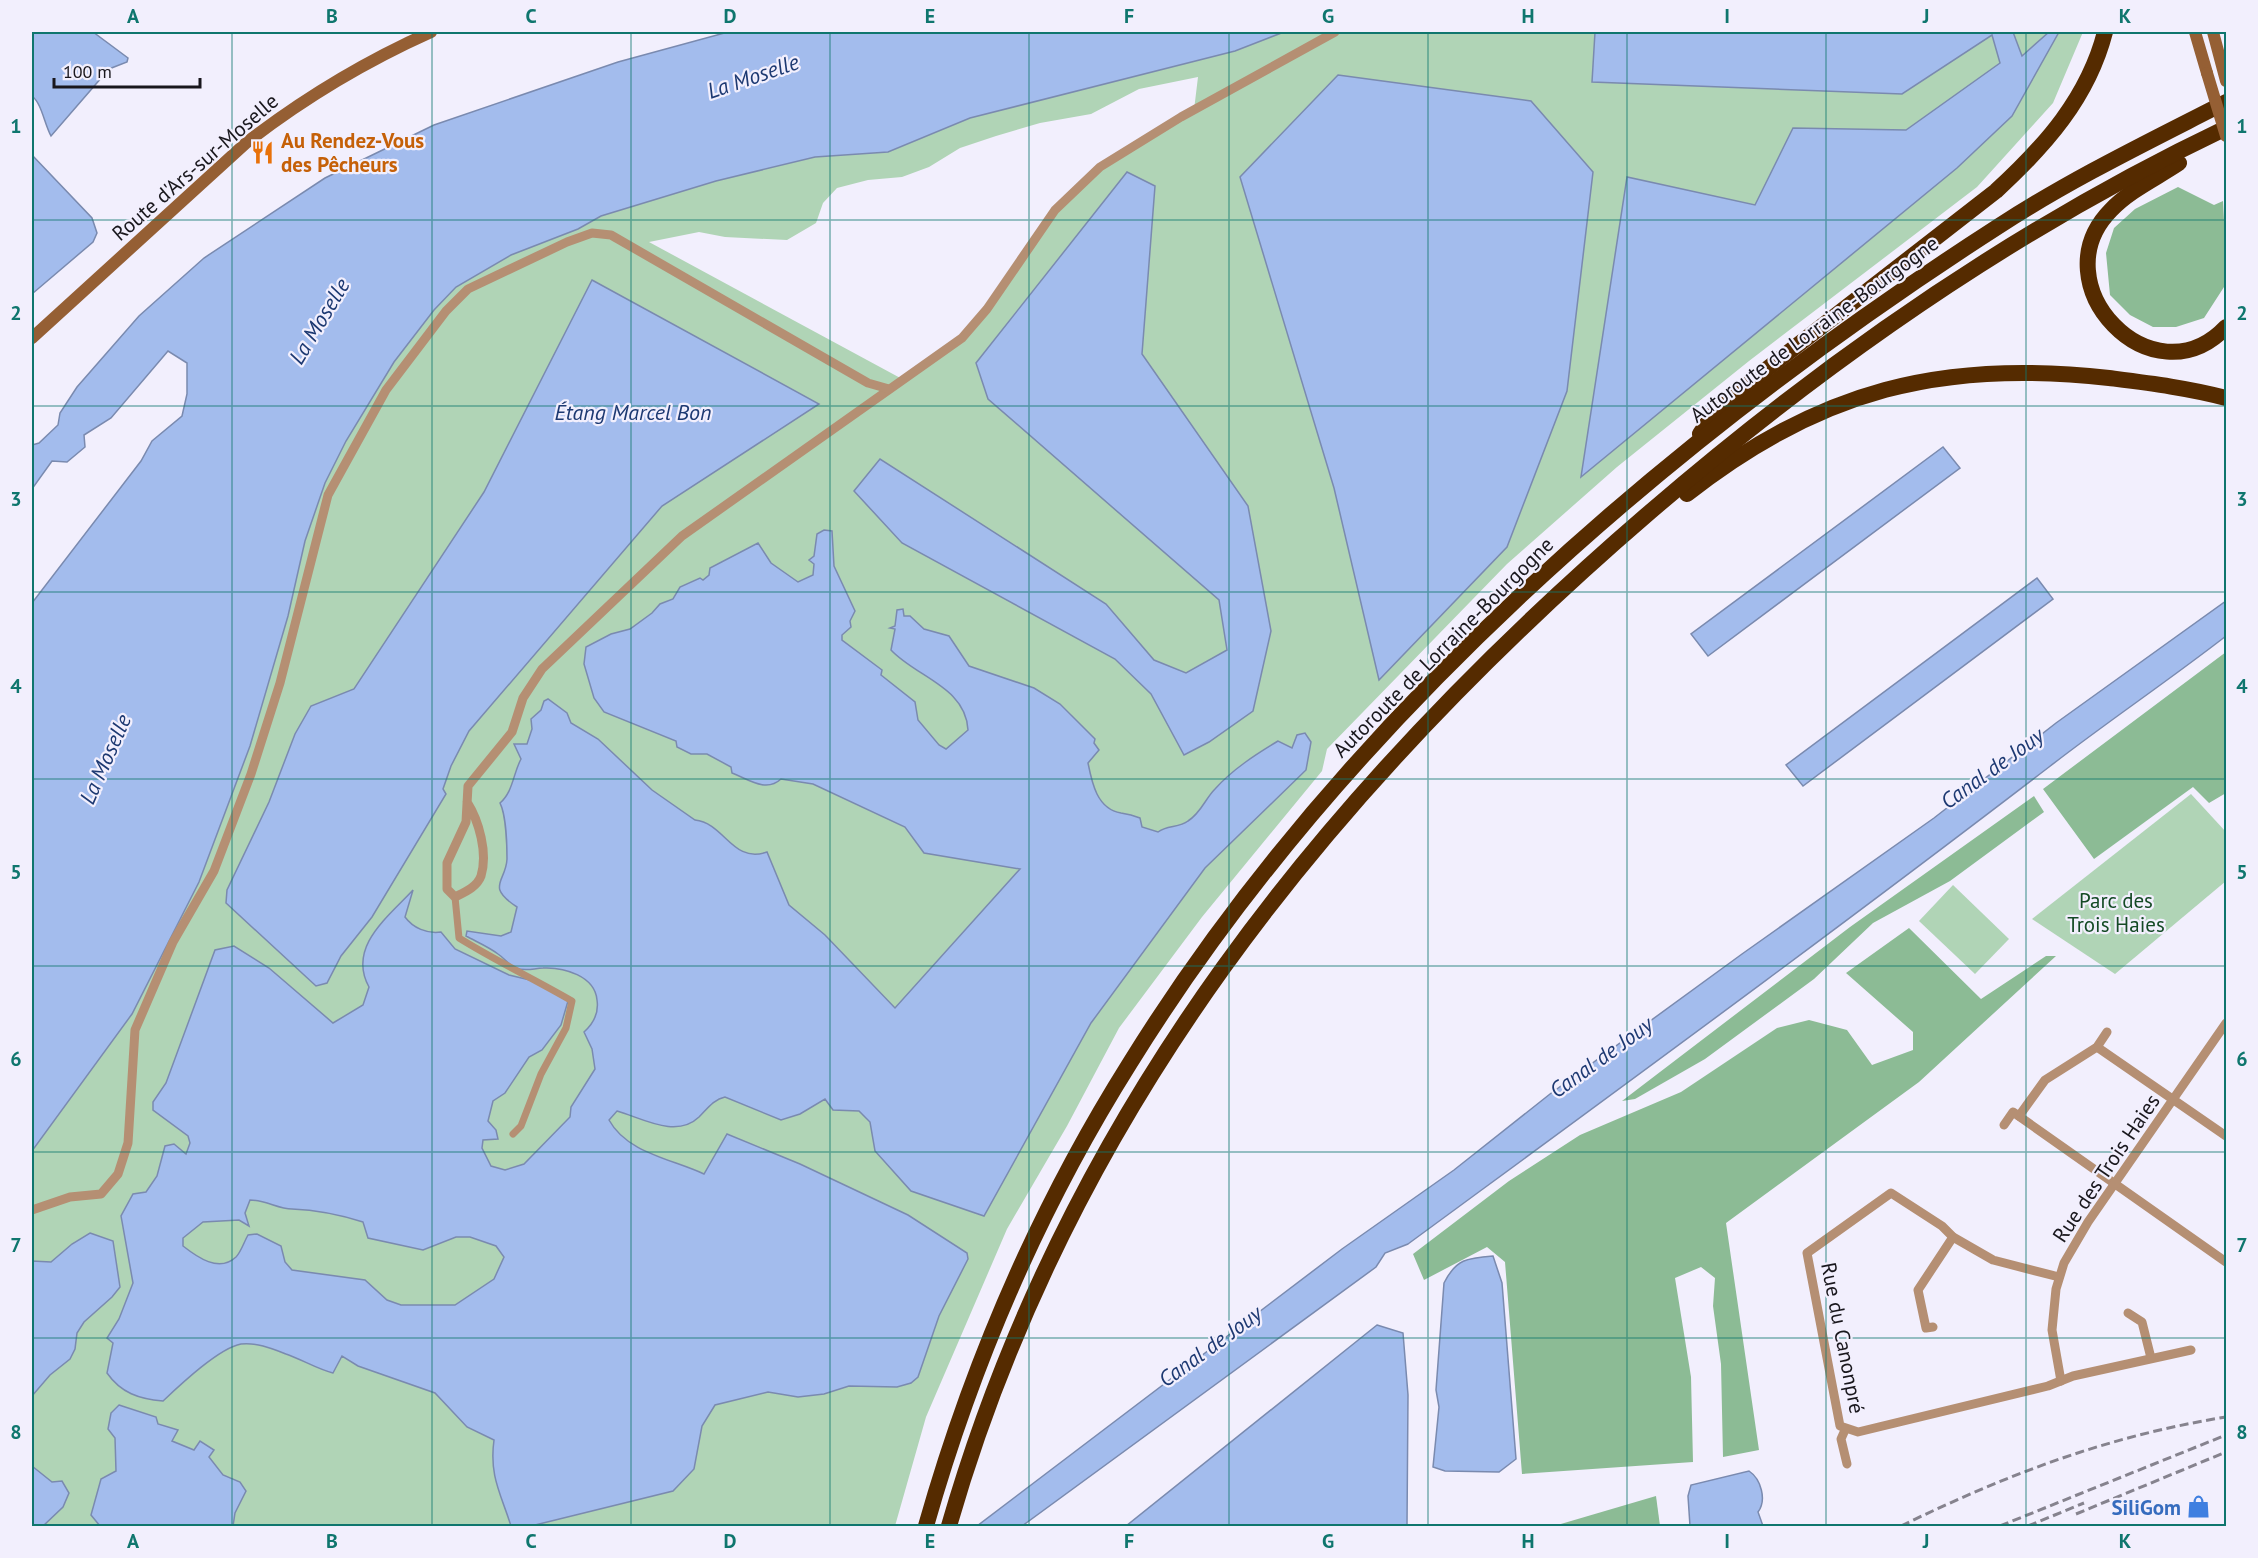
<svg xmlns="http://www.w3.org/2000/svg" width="2258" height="1558" viewBox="0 0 2258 1558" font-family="'PT Sans',sans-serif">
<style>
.green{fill:#b0d4b6;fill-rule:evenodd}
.forest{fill:#8cbb95}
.water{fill:#a3bced;stroke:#7a8aaf;stroke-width:1.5;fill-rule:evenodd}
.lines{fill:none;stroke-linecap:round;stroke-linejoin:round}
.pedestrian{stroke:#b58f73;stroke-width:7}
.minor{stroke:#b58f73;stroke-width:9}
.secondary{stroke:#955f34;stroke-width:12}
.motorway{stroke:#552b00;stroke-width:16}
.rail{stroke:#86838e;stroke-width:3;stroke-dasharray:9 4.5;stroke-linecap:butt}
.secondary-bridge{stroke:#955f34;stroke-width:12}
.grid{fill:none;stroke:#0f766e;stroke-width:1.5;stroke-opacity:0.55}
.labels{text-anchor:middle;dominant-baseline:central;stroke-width:4.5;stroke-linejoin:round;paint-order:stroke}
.food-label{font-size:21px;font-weight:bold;fill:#c56008;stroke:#f2effd;text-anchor:start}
.street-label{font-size:21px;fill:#19171d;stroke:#f2effd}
.park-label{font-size:21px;fill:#144a25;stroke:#f2effd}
.shop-label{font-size:21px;font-weight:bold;fill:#366cbe;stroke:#f2effd;text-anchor:end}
.water-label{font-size:22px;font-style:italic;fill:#1d3972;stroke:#f2effd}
.neatline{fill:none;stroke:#0f766e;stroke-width:2}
.grid-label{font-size:20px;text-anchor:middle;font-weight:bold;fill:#0f766e}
</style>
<rect width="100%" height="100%" fill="#f2effd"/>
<g class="green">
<path d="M1284 32H2083L2053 103 1977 187 1749 361 1617 467 1507 564 1327 749 1322 771 1202 917 1119 1028 1067 1126 1007 1229 926 1417 895 1526H32V1151L132 1014 199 882 250 746 288 616 305 541 325 483 346 441 394 362 434 310 456 287 511 255 578 229 601 216 716 181 815 157 888 152 970 118 1235 51ZM1198 77 1194 110 1100 167 1055 210 962 337 904 380 649 242 699 232 725 237 787 240 816 223 823 203 837 188 868 180 902 177 929 167 960 148 996 136 1040 123 1091 114 1139 89Z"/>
<path d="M2191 794 2226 832V881L2115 974 2032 919Z"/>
<path d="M1953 885 2009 939 1975 974 1919 921Z"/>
</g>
<g class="forest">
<path d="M2178 187 2214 205 2223 201 2226 260 2224 287 2204 318 2176 327H2153L2130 315 2110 295 2106 253 2114 228 2135 209Z"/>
<path d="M2226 652V793L2209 803 2193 787 2094 859 2043 789Z"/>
<path d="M2034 796 2044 812 1950 881 1873 923 1814 979 1705 1059 1635 1099 1622 1101 1850 927Z"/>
<path d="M1909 928 1981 999 2046 956H2056L1919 1082 1726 1223 1759 1450 1723 1457 1721 1364 1713 1306 1715 1278 1701 1267 1675 1278 1691 1377 1693 1462 1522 1474 1505 1262 1487 1247 1424 1280 1413 1254 1509 1181 1580 1135 1681 1092 1777 1028 1809 1020 1847 1030 1872 1065 1913 1050V1032L1846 973Z"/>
<path d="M1656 1496 1660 1526H1554Z"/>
</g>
<g class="water">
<path d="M32 32H93L128 58 127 62 109 69 51 136C44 123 42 104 32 96Z"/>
<path d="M728 32H1284L1235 51 970 118 888 152 815 157 716 181 601 216 578 229 511 255 456 287 434 310 394 362 346 441 325 483 305 541 288 616 250 746 199 882 132 1014 32 1151V603L141 461 152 441 182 416 187 394V363L168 351 111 418 84 435 85 447 67 462 52 461 32 489V445L39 443 58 425 60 413 77 387 139 316 204 258 325 178 434 125 618 62Z"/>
<path d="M1595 32H2013L2022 56 2049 32H2059L2012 116 1957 168 1581 477 1627 177 1755 205 1793 128 1906 130 2000 63 1992 35 1902 94 1592 82Z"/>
<path d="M1338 75 1531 101 1593 172 1567 391 1507 547 1379 680 1334 488 1240 177Z"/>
<path d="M32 155 92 218 97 233 93 242 32 294Z"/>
<path d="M1127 172 1155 186 1142 354 1248 506 1271 631 1253 711 1209 742 1184 755 1151 694 1115 659 902 543 854 491 880 459 1106 604 1154 660 1186 673 1227 650 1219 600 988 399 976 363Z"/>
<path d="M592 280 819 404 662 506 469 731 451 766 443 789 446 794 372 917 341 956 327 983 316 986 226 903 227 890 269 802 295 734 311 706 354 689 484 492Z"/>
<path d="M1943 447 1960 468 1708 656 1691 634Z"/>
<path d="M824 530 832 531 834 566 855 611 850 621 851 627 842 635V640L882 670 881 675 915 702 918 720 939 745 946 749 968 730C966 687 916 677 891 650L895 629 890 628 895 626 897 610 903 609 904 616H910L924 629 949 636 969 666 1034 688 1060 704 1095 739 1094 743 1099 750 1088 763C1092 783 1097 809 1121 813 1129 814 1133 815 1140 818L1142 827 1158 832C1167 825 1179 828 1188 821 1201 813 1205 799 1215 789 1233 769 1255 755 1278 741L1292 748 1297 735 1305 733 1311 742 1306 770 1205 868 1091 1023 984 1216 911 1191 875 1151 870 1122 859 1111 833 1110 825 1099 800 1114 781 1120 725 1097C714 1099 707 1109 699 1117 676 1139 642 1118 617 1111L609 1120C627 1153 672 1159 704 1174L727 1134 800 1164 908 1215 967 1253 968 1259 939 1316 918 1377 911 1383 897 1387 849 1386 824 1394 798 1397 768 1392 715 1405 702 1426 694 1469 673 1491 531 1526H511C501 1494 489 1476 494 1440L467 1427 435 1393 358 1366 342 1356 333 1373C317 1369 303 1360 286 1354 273 1349 256 1342 241 1344 219 1348 180 1385 163 1401 139 1399 121 1393 107 1373L113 1343 107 1338 119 1319 133 1283 121 1216 133 1194 146 1192 157 1176 165 1146 174 1144 186 1154 190 1143 188 1136 153 1110V1102L166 1083 215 950 234 946 269 968 333 1023 363 1005 369 987C347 947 388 917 413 890L405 917C413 928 427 934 441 932L455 949 509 975 534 981 568 1001 561 1025 542 1050 529 1057 505 1093 493 1101 488 1121 496 1130 498 1139 483 1140 482 1148 491 1166 505 1170 524 1164 570 1117 571 1107 595 1069 592 1049 584 1032C594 1023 599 1013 597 1000 595 976 564 967 543 968 534 968 527 972 516 968 510 966 504 958 498 954 489 947 477 942 466 936L467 931 501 936 511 932 517 907C485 886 506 882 507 859 507 846 506 815 500 803 513 792 513 774 521 759L514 744H527L532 729 531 719 541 710 544 701 548 699 567 713 571 723 598 739 652 790 695 820C725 823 732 864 767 852L789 905 825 935 895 1008 1020 869 924 853 905 827 813 784 781 779C766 793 748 779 732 773L731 767 707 754H691L677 747 676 741 604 712 594 698 584 664 586 647 611 634 630 629 652 613 660 604 673 599 680 587 700 578 703 580 709 575 710 568 758 543 771 563 798 582 813 575 814 564 809 560 814 556 817 534ZM250 1200C266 1200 278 1209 292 1209 317 1210 338 1214 363 1222L368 1238 423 1250 456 1237H470L496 1246 504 1257 494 1279 455 1305H401L387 1300 365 1280 292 1270 285 1262 281 1246 257 1234 248 1235C244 1242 241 1252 236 1257 219 1273 197 1257 183 1246V1238L203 1222 239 1220 249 1226 245 1213Z"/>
<path d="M2037 578 2053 599 1803 786 1786 765Z"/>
<path d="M2226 601V636C2168 681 2107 722 2049 767 1838 929 1623 1086 1408 1244L1385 1253 1376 1267 1022 1526H977L1342 1249 1454 1170 1550 1094 1742 954 1934 818 2056 723Z"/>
<path d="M90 1233 113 1241 120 1287 112 1297 84 1322 77 1333 75 1349 70 1359 50 1375 32 1396V1261L51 1262 72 1244Z"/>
<path d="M1493 1256 1502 1283 1516 1459 1499 1472 1445 1471 1433 1467 1439 1407 1436 1390 1444 1283C1456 1259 1467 1258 1493 1256Z"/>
<path d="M1377 1325 1403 1333 1408 1395 1407 1526H1126Z"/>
<path d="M119 1405 156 1417 158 1424 178 1430 172 1441 194 1450 200 1441 214 1450 209 1457 223 1475 240 1482 246 1491 235 1513 233 1526H100L91 1515 101 1479 116 1471 115 1438 108 1429 111 1413Z"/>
<path d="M32 1466 52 1482 62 1481 69 1493 63 1507 43 1526H32Z"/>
<path d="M1749 1471C1761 1479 1767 1500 1758 1512L1763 1526H1690L1688 1496 1691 1485Z"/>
</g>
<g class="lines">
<path class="pedestrian" d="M455 897 459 938C496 961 534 979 572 1001L566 1028 541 1074 521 1126 513 1134"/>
<g class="minor">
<path d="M467 802C479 821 488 853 481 876 477 887 465 892 455 897L447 889V863L466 822 468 786 512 732 523 698 542 669 682 536 962 338 987 309 1055 210 1100 167 1181 117 1335 32"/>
<path d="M2097 1047 2226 1136"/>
<path d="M2019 1116 2045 1080 2097 1047 2107 1032"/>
<path d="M2004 1125 2013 1112 2226 1262"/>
<path d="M32 1210 70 1197 101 1194 118 1174 128 1143 135 1030 173 942 214 871 251 774 280 683 328 495 386 390 446 311 468 289 567 242 592 233 611 235 868 383 889 389"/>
<path d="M2059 1277 1993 1260 1953 1237 1942 1226 1891 1193 1807 1253 1840 1426 1858 1432 2048 1386 2073 1376 2191 1350"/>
<path d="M2128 1313 2142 1322 2151 1358"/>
<path d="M1933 1327 1926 1328 1918 1290 1953 1237"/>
<path d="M2061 1381 2052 1330 2056 1289 2064 1263 2088 1222 2226 1023"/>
<path d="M1845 1430 1841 1439 1847 1464"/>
</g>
<g class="secondary">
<path d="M2195 32 2207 73"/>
<path d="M2213 32 2226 81"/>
<path d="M32 338 246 143C304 98 364 62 431 32"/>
</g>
<g class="motorway">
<path d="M2179 163C2157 178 2130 190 2111 210 2038 284 2153 404 2226 327"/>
<path d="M1700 434 1718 407 1996 191C2045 146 2088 98 2105 32"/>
<path d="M1687 494C1819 390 1943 359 2109 378 2148 383 2189 388 2226 398"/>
<path d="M926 1526C972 1364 1040 1206 1130 1063 1340 724 1666 440 1999 226 2071 179 2150 141 2226 102"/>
<path d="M949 1526C1068 1112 1328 789 1650 512 1824 362 2018 227 2226 128"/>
</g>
<g class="rail">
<path d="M2076 1514 2226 1452"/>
<path d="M1901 1526C2008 1474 2108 1436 2226 1417"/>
<path d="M2000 1526 2226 1435"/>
<path d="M2028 1526 2084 1503"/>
</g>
<path class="secondary-bridge" d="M2207 73 2226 136"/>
</g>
<path class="grid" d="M232 32V1526M432 32V1526M631 32V1526M830 32V1526M1029 32V1526M1229 32V1526M1428 32V1526M1627 32V1526M1826 32V1526M2026 32V1526M32 220H2226M32 406H2226M32 592H2226M32 779H2226M32 966H2226M32 1152H2226M32 1338H2226"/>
<defs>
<symbol id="restaurant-bare" viewBox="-9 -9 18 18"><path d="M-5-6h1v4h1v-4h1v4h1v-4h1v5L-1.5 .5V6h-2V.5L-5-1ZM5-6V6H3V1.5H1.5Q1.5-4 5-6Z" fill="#e8710a" stroke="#f2effd" stroke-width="2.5" paint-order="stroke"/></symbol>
<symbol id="shop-bare" viewBox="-9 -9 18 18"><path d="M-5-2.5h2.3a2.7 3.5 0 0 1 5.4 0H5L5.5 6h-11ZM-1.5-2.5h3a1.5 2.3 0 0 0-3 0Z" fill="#3f7fe0" stroke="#f2effd" stroke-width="2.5" paint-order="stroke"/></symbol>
</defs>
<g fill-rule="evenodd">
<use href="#restaurant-bare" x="246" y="136" width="33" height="33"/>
<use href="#shop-bare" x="2182" y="1490" width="33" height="33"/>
</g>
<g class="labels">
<g class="food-label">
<text x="281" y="140">Au Rendez-Vous<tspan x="281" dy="24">des Pêcheurs</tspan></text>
</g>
<g class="street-label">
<text transform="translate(195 167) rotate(-41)">Route d'Ars-sur-Moselle</text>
<text transform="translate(1814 329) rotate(-36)">Autoroute de Lorraine-Bourgogne</text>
<text transform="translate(1443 647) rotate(-45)">Autoroute de Lorraine-Bourgogne</text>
<text transform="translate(2106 1168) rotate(-56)">Rue des Trois Haies</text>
<text transform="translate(1843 1338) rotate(79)">Rue du Canonpré</text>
</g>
<g class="park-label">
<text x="2116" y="900">Parc des<tspan x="2116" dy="24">Trois Haies</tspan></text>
</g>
<g class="shop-label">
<text x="2181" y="1507">SiliGom</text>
</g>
<g class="water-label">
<text transform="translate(753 76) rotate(-19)">La Moselle</text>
<text transform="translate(319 321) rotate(-59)">La Moselle</text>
<text x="633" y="412">Étang Marcel Bon</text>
<text transform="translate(105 759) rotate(-66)">La Moselle</text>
<text transform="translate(1992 768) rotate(-36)">Canal de Jouy</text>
<text transform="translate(1601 1057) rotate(-36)">Canal de Jouy</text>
<text transform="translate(1210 1346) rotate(-36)">Canal de Jouy</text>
</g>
</g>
<rect width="2258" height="1558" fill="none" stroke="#f2effd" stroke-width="66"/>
<path d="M54 78v9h146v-9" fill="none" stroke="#19171d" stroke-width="3"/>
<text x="63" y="78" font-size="18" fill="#19171d" stroke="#f2effd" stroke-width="4.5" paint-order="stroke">100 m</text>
<rect x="33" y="33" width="2192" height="1492" class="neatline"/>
<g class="grid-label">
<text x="133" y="23">A</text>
<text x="332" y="23">B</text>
<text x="531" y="23">C</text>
<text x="730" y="23">D</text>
<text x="930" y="23">E</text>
<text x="1129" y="23">F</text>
<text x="1328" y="23">G</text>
<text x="1528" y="23">H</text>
<text x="1727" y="23">I</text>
<text x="1926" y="23">J</text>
<text x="2125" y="23">K</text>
<text x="16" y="133">1</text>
<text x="2242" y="133">1</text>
<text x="16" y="320">2</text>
<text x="2242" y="320">2</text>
<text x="16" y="506">3</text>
<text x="2242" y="506">3</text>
<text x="16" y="693">4</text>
<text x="2242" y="693">4</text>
<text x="16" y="879">5</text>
<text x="2242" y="879">5</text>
<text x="16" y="1066">6</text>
<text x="2242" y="1066">6</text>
<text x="16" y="1252">7</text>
<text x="2242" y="1252">7</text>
<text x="16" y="1439">8</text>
<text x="2242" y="1439">8</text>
<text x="133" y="1548">A</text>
<text x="332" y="1548">B</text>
<text x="531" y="1548">C</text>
<text x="730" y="1548">D</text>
<text x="930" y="1548">E</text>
<text x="1129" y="1548">F</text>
<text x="1328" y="1548">G</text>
<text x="1528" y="1548">H</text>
<text x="1727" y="1548">I</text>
<text x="1926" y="1548">J</text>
<text x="2125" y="1548">K</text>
</g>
</svg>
